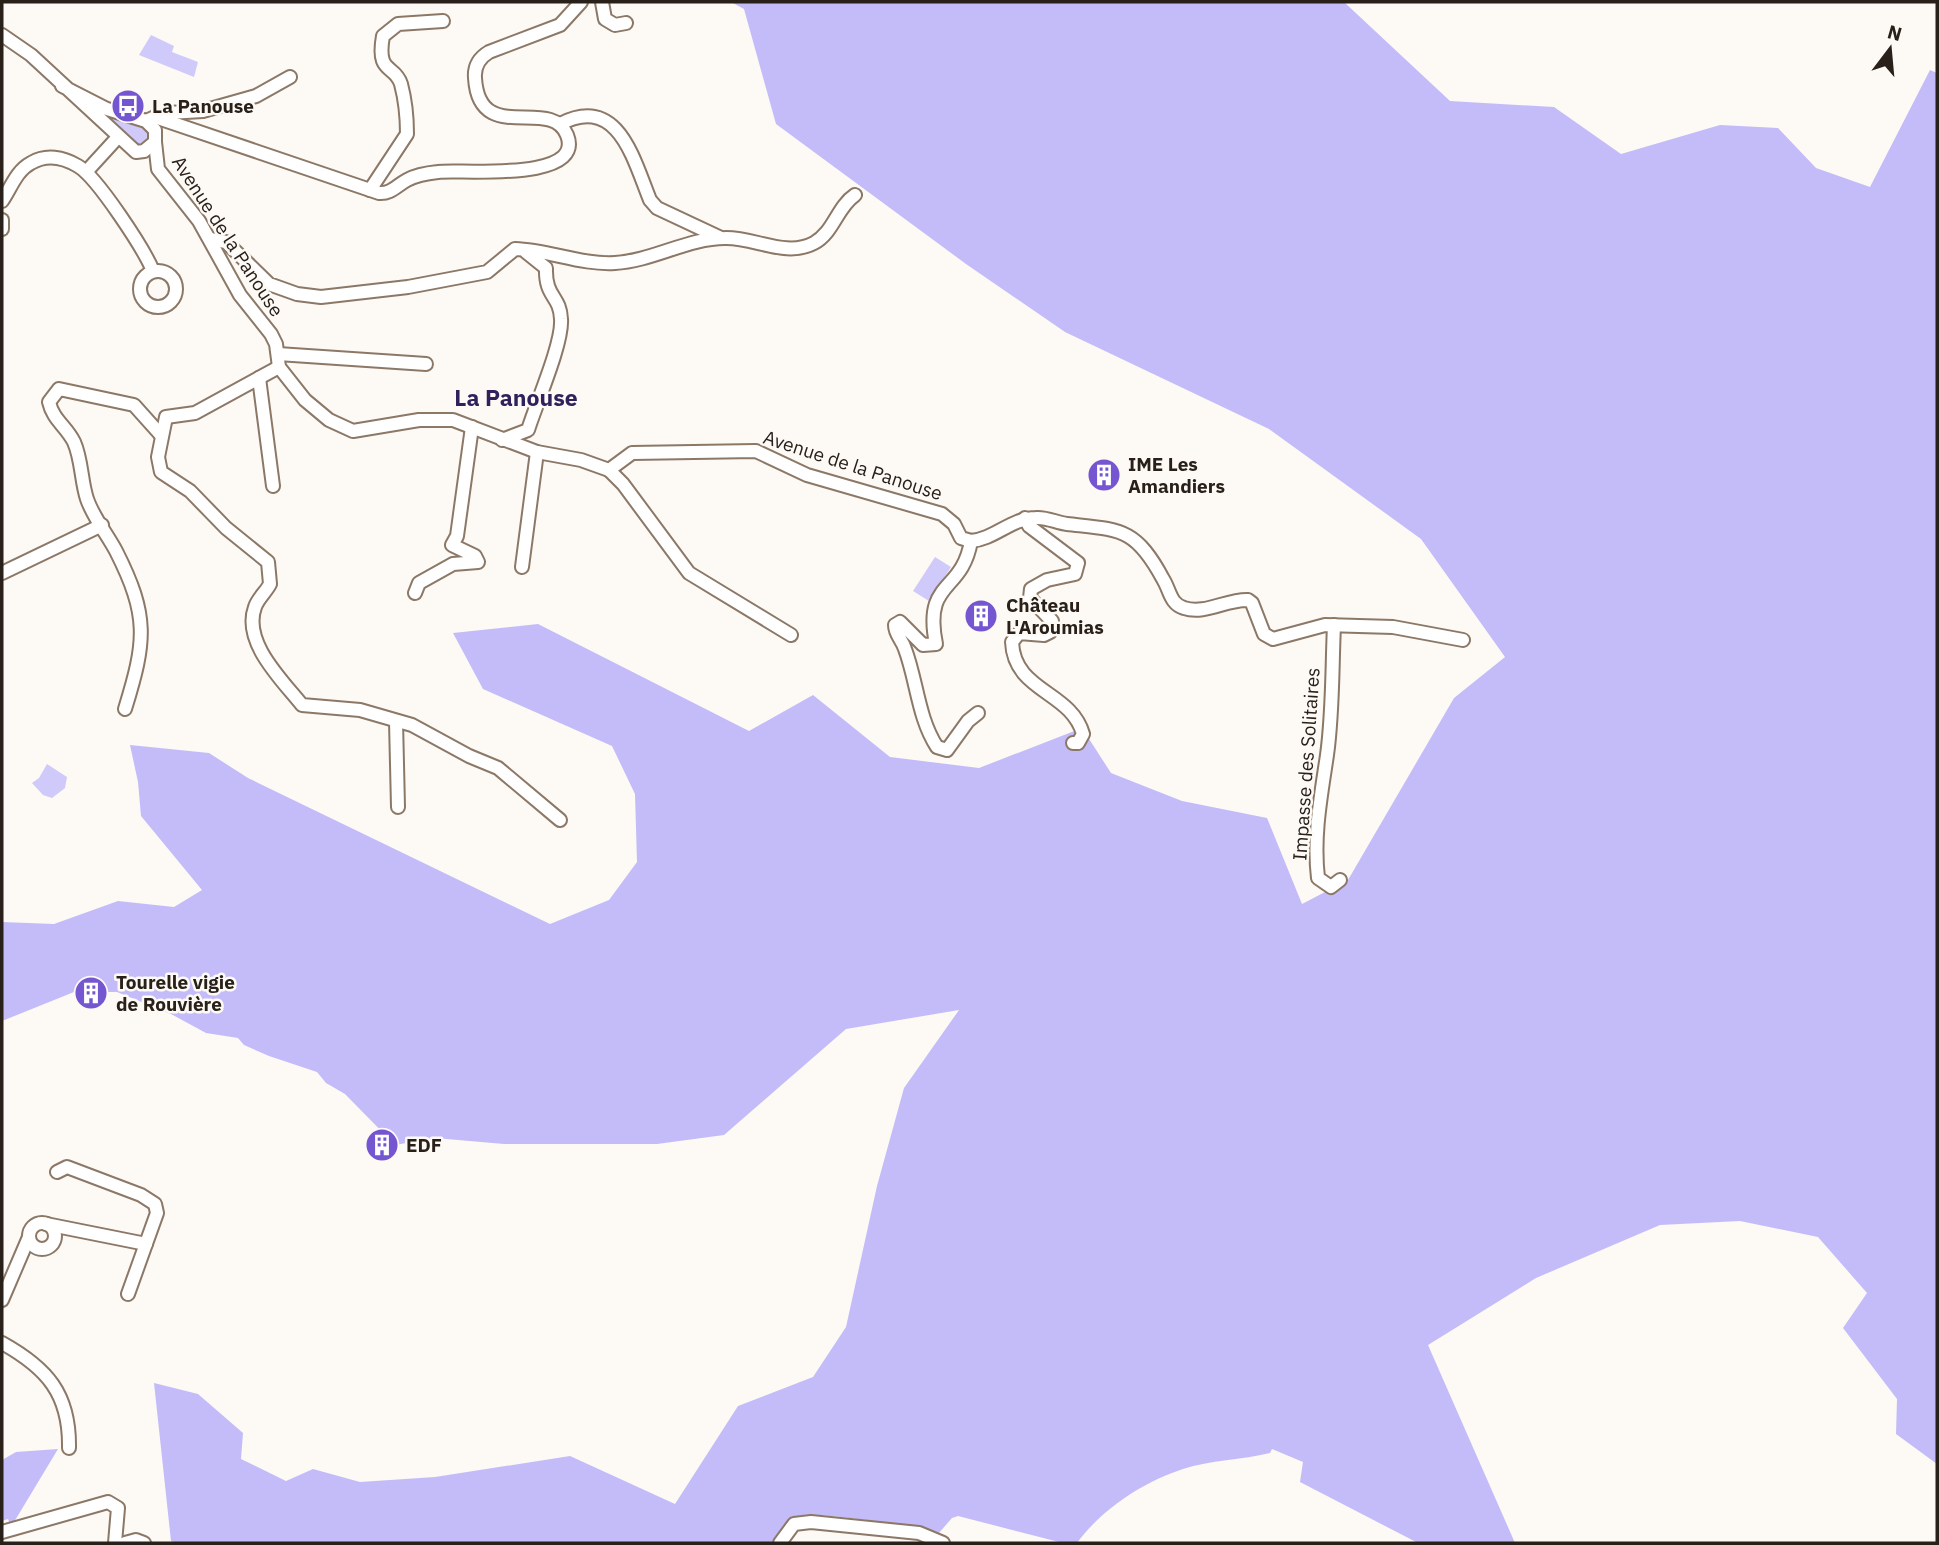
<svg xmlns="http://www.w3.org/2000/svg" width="1939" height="1545" viewBox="0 0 1939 1545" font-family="'IBM Plex Sans',sans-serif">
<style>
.green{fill:#d0cafb}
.forest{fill:#c4bcf9}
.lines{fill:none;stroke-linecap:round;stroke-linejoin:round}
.minor-casing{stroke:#8c7867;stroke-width:16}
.minor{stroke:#fff;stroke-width:12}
.labels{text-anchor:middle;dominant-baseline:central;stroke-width:5;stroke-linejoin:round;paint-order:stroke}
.poi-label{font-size:19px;font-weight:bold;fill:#282019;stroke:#fdf9f5;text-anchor:start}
.street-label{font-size:19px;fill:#282019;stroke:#fdf9f5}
.quarter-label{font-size:23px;font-weight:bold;fill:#30215c;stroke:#fdf9f5}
</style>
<rect width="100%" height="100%" fill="#fdf9f5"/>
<g class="green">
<path d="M151 35 174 46 172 52 198 62 194 77 139 55Z"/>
<path d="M108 114 149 128V142L136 145 106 118Z"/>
<path d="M935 557 951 567 929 601 913 591Z"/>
<path d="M47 764 67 777 65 788 52 798 43 795 32 783 39 778Z"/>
</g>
<g class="forest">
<path d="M731 2H1344L1450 101 1554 107 1621 154 1720 125 1778 128 1816 168 1870 187 1930 70 1937 73V1464L1896 1434 1897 1399 1843 1328 1867 1293 1818 1237 1740 1221 1660 1225 1536 1278 1428 1345 1515 1543H1418L1300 1482 1303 1462 1272 1449 1270 1453C1242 1460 1210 1460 1183 1469 1143 1482 1102 1509 1077 1543H1063L958 1516 952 1518 938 1534C922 1526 822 1513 804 1515 787 1517 781 1530 774 1543H177L171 1541 154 1383 198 1394 243 1433 241 1459 286 1481 313 1469 360 1482 435 1477 570 1456 675 1504 738 1406 813 1377 846 1327 877 1186 904 1088 959 1010 846 1029 724 1135 657 1144H504L435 1138 395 1145 345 1094 326 1083 317 1072 269 1056 244 1045 238 1038 206 1033 171 1014 117 992H74L2 1021V922L54 924 118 901 174 907 202 890 141 816 138 782 130 745 209 753 248 778 550 924 609 900 637 862 635 794 612 746 483 689 453 633 538 624 749 731 813 695 890 757 979 768 1082 728 1111 773 1182 801 1267 818 1302 904 1348 880 1454 698 1505 657 1421 539 1269 429 1065 332 966 264 776 124 744 9Z"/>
<path d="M58 1449 11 1527 8 1519 2 1521V1460L16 1452Z"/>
</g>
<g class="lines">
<defs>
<g id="minor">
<path d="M602 2 605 19 615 25 626 23"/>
<path d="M2 35 31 55 136 152 144 151 155 142V130L146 121 107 109 62 86"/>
<path d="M168 113 203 111 256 96 290 77"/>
<path d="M146 121 155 117 379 193C391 194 396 186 407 180 416 175 428 173 438 172 458 169 586 183 567 135 551 95 479 147 475 78 474 66 479 58 489 52L560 25 581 2"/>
<path d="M560 124C618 94 633 158 650 200L657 208 721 238"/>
<path d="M155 142 158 169 199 221 240 295 271 334 276 344 279 367 305 400 329 420 353 431 419 420H453L537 452 581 460 609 470 632 453 756 451 807 475 942 514 954 524 961 538 971 541C995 539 1011 518 1036 518 1047 517 1057 523 1067 524 1120 530 1135 527 1163 579 1170 590 1170 604 1184 608 1205 615 1227 599 1248 600L1252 603 1264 634 1273 639 1325 625 1393 627 1463 640"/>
<path d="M86 172 118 137"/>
<path d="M370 190 407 134C407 119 405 99 401 84 395 64 376 75 383 36L398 24 443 21"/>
<path d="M2 201C11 188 16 171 31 163 46 154 63 157 78 166 97 177 144 249 153 271"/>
<path d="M2 220V229"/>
<path d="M210 239 226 242 269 284 297 294 321 297 408 287 487 272 515 249C549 250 581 265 615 263 652 261 688 238 725 238 754 237 786 258 814 243 834 232 837 207 855 195"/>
<circle cx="158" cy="289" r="18"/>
<path d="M278 354 426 364"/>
<path d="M279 367 195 413 166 417 158 457 161 472 190 491 226 528 268 562 270 584C266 592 258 598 255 607 242 642 282 680 302 705L360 710 412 725 469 756 498 768 560 820"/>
<path d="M259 378 273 486"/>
<path d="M502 440 528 430C536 404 563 343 561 319 560 295 545 298 546 268L526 252"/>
<path d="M609 470 623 484 689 573 791 635"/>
<path d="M1025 518 1029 526 1078 563 1075 574 1047 580 1031 589 1030 598 1052 621 1050 632 1044 635 1019 633 1012 642C1014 692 1071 691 1083 734L1078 743H1073"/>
<path d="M971 541C962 594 923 579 936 644L923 645 900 622 895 625C895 635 902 639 905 649 917 681 918 718 937 747L947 750 968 721 978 713"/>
<path d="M522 567 537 452"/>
<path d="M2 573 102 525"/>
<path d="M415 593 419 583 453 564 478 562 475 556 452 545 457 536 472 427"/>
<path d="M1334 625C1332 668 1333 712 1327 755 1321 796 1313 836 1318 878L1331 887 1340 880"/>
<path d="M125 709C146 641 149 616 116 551 107 534 93 517 87 499 81 481 82 460 74 442 66 426 53 420 49 402L59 389 134 405 160 434"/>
<path d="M396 721 398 807"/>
<path d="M57 1172 67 1167 141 1195 155 1204 157 1213 128 1294"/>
<circle cx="42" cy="1236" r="13"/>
<path d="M46 1224 146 1244"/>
<path d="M2 1300 29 1237"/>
<path d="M2 1343C47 1368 70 1394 69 1448"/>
<path d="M2 1532 108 1502 118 1508 115 1543"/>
<path d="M125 1543 136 1540 144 1543"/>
<path d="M780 1543 794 1524 811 1522 919 1533 943 1543"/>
</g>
</defs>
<use href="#minor" class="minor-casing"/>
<use href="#minor" class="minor"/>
</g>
<defs>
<symbol id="bus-disc" viewBox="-11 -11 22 22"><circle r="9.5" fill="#7456d0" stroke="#fdf9f5"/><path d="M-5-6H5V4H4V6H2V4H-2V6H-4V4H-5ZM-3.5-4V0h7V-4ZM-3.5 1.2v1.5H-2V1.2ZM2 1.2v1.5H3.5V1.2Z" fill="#fff"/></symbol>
<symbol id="building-disc" viewBox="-11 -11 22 22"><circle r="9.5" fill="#7456d0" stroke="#fdf9f5"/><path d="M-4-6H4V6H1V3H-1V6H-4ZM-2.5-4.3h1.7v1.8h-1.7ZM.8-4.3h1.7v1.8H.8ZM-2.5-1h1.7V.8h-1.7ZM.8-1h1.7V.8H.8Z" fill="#fff"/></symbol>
</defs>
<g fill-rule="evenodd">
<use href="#bus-disc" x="109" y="87" width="38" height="38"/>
<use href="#building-disc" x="1085" y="456" width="38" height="38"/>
<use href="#building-disc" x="962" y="597" width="38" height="38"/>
<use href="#building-disc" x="72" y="974" width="38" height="38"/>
<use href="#building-disc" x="363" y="1126" width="38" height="38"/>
</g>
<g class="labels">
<g class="poi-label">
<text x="152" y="106">La Panouse</text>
<text x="1128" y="464">IME Les<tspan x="1128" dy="22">Amandiers</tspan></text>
<text x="1006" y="605">Château<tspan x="1006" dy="22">L'Aroumias</tspan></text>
<text x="116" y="982">Tourelle vigie<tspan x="116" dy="22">de Rouvière</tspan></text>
<text x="406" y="1145">EDF</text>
</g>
<g class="street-label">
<text transform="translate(228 236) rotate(57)">Avenue de la Panouse</text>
<text transform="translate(853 465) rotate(18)">Avenue de la Panouse</text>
<text transform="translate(1306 764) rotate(-86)">Impasse des Solitaires</text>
</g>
<g class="quarter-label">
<text x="516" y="397">La Panouse</text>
</g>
</g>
<rect width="1939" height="1545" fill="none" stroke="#282019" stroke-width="7"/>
<g transform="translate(1890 49) rotate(16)" stroke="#fdf9f5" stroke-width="5" paint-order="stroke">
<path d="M0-5L12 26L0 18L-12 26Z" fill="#282019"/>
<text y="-10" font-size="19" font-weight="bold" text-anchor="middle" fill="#282019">N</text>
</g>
</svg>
